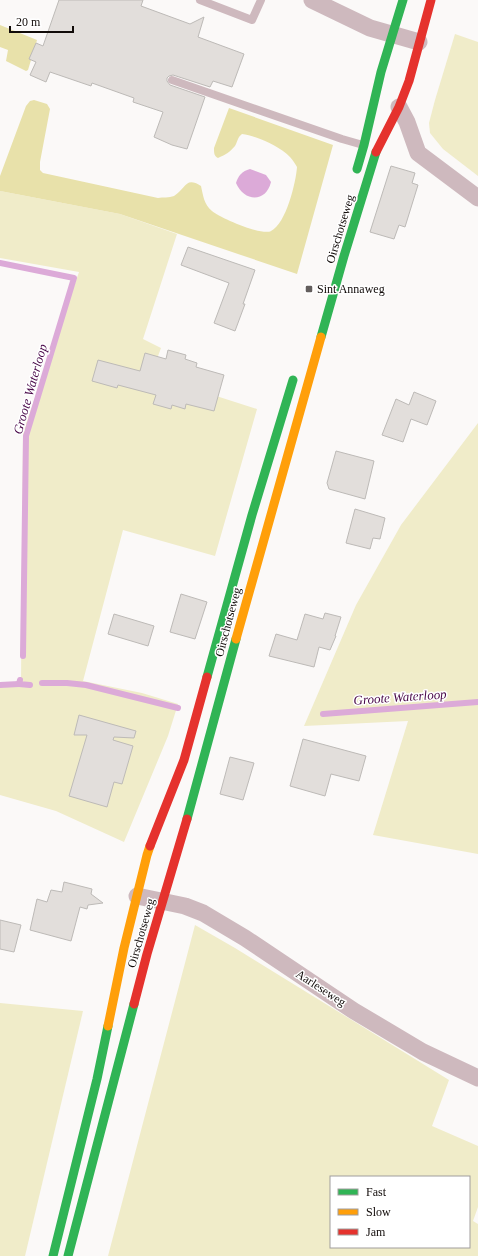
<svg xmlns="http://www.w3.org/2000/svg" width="478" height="1256" viewBox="0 0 478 1256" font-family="Georgia,serif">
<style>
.green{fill:#f0ecc9;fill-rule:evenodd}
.forest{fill:#e8e1aa}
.water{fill:#dcaad8}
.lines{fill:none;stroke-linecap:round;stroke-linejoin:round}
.stream{stroke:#dcaad8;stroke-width:6}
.building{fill:#e2dedb;stroke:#bdbab7}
.lane{stroke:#ceb9be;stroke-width:8}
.street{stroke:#ceb9be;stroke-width:17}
.fast{stroke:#30b455;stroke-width:9}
.slow{stroke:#ff9f0a;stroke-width:9}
.jam{stroke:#e5322d;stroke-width:9}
.poi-dot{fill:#635e5d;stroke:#fff;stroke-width:1.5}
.labels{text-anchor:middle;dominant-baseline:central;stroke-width:3;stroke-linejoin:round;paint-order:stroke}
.street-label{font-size:12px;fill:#110b09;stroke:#fff}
.poi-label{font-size:12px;fill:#110b09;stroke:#fff;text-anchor:start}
.water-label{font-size:13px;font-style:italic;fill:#470647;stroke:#fff}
</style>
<rect width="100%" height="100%" fill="#fbf9f8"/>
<g class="green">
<path d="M455 34 478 42V176L443 149 430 133 429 123 435 100Z"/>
<path d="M0 191 120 214 177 234 143 339 161 348 151 375 257 409 215 556 123 530 83 681 142 693 178 704 168 736 124 842 56 811 0 795V685L21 684 23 432 79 272 0 258Z"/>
<path d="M478 423V854L373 835 408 721 304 726 356 605 401 525Z"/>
<path d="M195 925 235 948 449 1080 432 1126 478 1146V1207L473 1221 478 1224V1256H108ZM331 1177H469V1247H331Z"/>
<path d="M0 1003 83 1011 25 1256H0Z"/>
</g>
<g class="forest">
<path d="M0 25 37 40 28 70 26 71 6 61 8 50 0 47Z"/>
<path d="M34 100 47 104 50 109 40 162V170L43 173 158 198C163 197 169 198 174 196 186 189 185 176 201 186 203 195 204 205 212 211 220 218 262 236 271 231 286 224 296 182 297 167 295 164 293 160 290 157 279 146 257 136 242 134 237 138 238 141 235 146 230 152 225 155 218 158 214 156 214 153 214 148L229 108 333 145 297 274 120 214 0 191V176L26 106 30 101Z"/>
</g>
<path class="water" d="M250 169 266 175 271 182C266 203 244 202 236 183 238 176 242 171 250 169Z"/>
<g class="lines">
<g class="stream">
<path d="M0 263 74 278 26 436 23 656"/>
<path d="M20 680 19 684 30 685"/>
<path d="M42 683H67L86 685 178 708"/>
<path d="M0 685 19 684"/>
<path d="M323 714 478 702"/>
</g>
</g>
<g class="building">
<path d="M59 0H143L141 6 190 24 204 17 198 37 244 54 232 87 213 81 210 87 173 75 169 76 167 78V81L170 85 205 97 187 149 172 145 154 137 163 112 133 102 134 98 92 83 91 86 50 72 46 82 30 75 36 62 29 59 36 43 43 46Z"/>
<path d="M391 166 415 173 412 183 418 185 405 227 399 225 394 239 370 232Z"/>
<path d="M188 247 255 270 243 304H245L235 331 214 323 229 283 181 265Z"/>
<path d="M168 350 186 355 185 359 197 363 196 367 224 375 214 411 186 404 185 409 172 405 171 409 153 404 156 395 118 385 117 388 92 381 98 360 140 371 145 353 166 359Z"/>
<path d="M414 392 436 401 427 425 411 419 403 442 382 435 396 399 409 405Z"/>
<path d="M336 451 374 461 365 499 329 489 327 483Z"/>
<path d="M355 509 385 518 380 539 373 538 370 549 346 543Z"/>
<path d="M181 594 207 602 195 639 170 632Z"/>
<path d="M325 613 341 617 335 636H336L330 650 319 647 314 667 269 656 276 634 297 640 305 614 323 619Z"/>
<path d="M114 614 154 626 148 646 108 634Z"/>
<path d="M79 715 136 731 134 738 114 737 113 740 133 746 122 784 114 782 107 807 69 796 87 735H74Z"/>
<path d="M303 739 366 756 359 781 331 774 325 796 290 786Z"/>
<path d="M230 757 254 763 243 800 220 794Z"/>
<path d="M64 882 92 889 91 894 103 903 88 905 87 909 80 907 71 941 30 930 37 899 47 902 51 890 62 892Z"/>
<path d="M0 920 21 925 14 952 0 949Z"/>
</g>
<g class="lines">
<g class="lane">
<path d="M200 0 252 20 261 0"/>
<path d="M172 80 342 139 363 145"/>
</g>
<g class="street">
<path d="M312 0 370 28 419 42"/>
<path d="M399 107 407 122 418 153 478 198"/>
<path d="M137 896 185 906 203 913 245 938 354 1011 423 1052 478 1078"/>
</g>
<g class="fast">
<path d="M357 169 364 145 381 72 403 0"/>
<path d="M321 337 344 256 376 152"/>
<path d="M207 677 252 515 293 380"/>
<path d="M187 819 236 639"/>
<path d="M53 1256 97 1079 108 1026"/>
<path d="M68 1256 134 1004"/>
</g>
<g class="slow">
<path d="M236 639 321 337"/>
<path d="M108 1026 124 948 147 855 150 846"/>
</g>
<g class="jam">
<path d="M376 152 399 107 409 81 431 0"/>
<path d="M150 846 184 760 207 677"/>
<path d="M134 1004 147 954 187 819"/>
</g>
</g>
<rect class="poi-dot" x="305" y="285" width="8" height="8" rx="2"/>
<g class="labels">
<g class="street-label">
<text transform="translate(340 229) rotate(-73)">Oirschotseweg</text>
<text transform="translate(228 622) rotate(-75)">Oirschotseweg</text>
<text transform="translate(141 933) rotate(-74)">Oirschotseweg</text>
<text transform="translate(321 988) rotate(33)">Aarleseweg</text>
</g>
<g class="poi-label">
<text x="317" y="289">Sint Annaweg</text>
</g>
<g class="water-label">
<text transform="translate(30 389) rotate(-74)">Groote Waterloop</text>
<text transform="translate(400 697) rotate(-4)">Groote Waterloop</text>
</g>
</g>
<rect x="330" y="1176" width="140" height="72" fill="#ffffff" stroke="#a09d9d"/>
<rect x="338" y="1189" width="20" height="6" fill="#30b455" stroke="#a09d9d"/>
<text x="366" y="1196" font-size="12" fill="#110b09">Fast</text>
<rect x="338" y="1209" width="20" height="6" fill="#ff9f0a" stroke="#a09d9d"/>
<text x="366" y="1216" font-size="12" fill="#110b09">Slow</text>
<rect x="338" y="1229" width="20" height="6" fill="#e5322d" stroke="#a09d9d"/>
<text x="366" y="1236" font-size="12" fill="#110b09">Jam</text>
<path d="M10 26v6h63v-6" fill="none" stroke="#110b09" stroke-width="2"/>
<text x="16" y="26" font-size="12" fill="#110b09" stroke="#ffffff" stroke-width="3" paint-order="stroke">20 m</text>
</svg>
